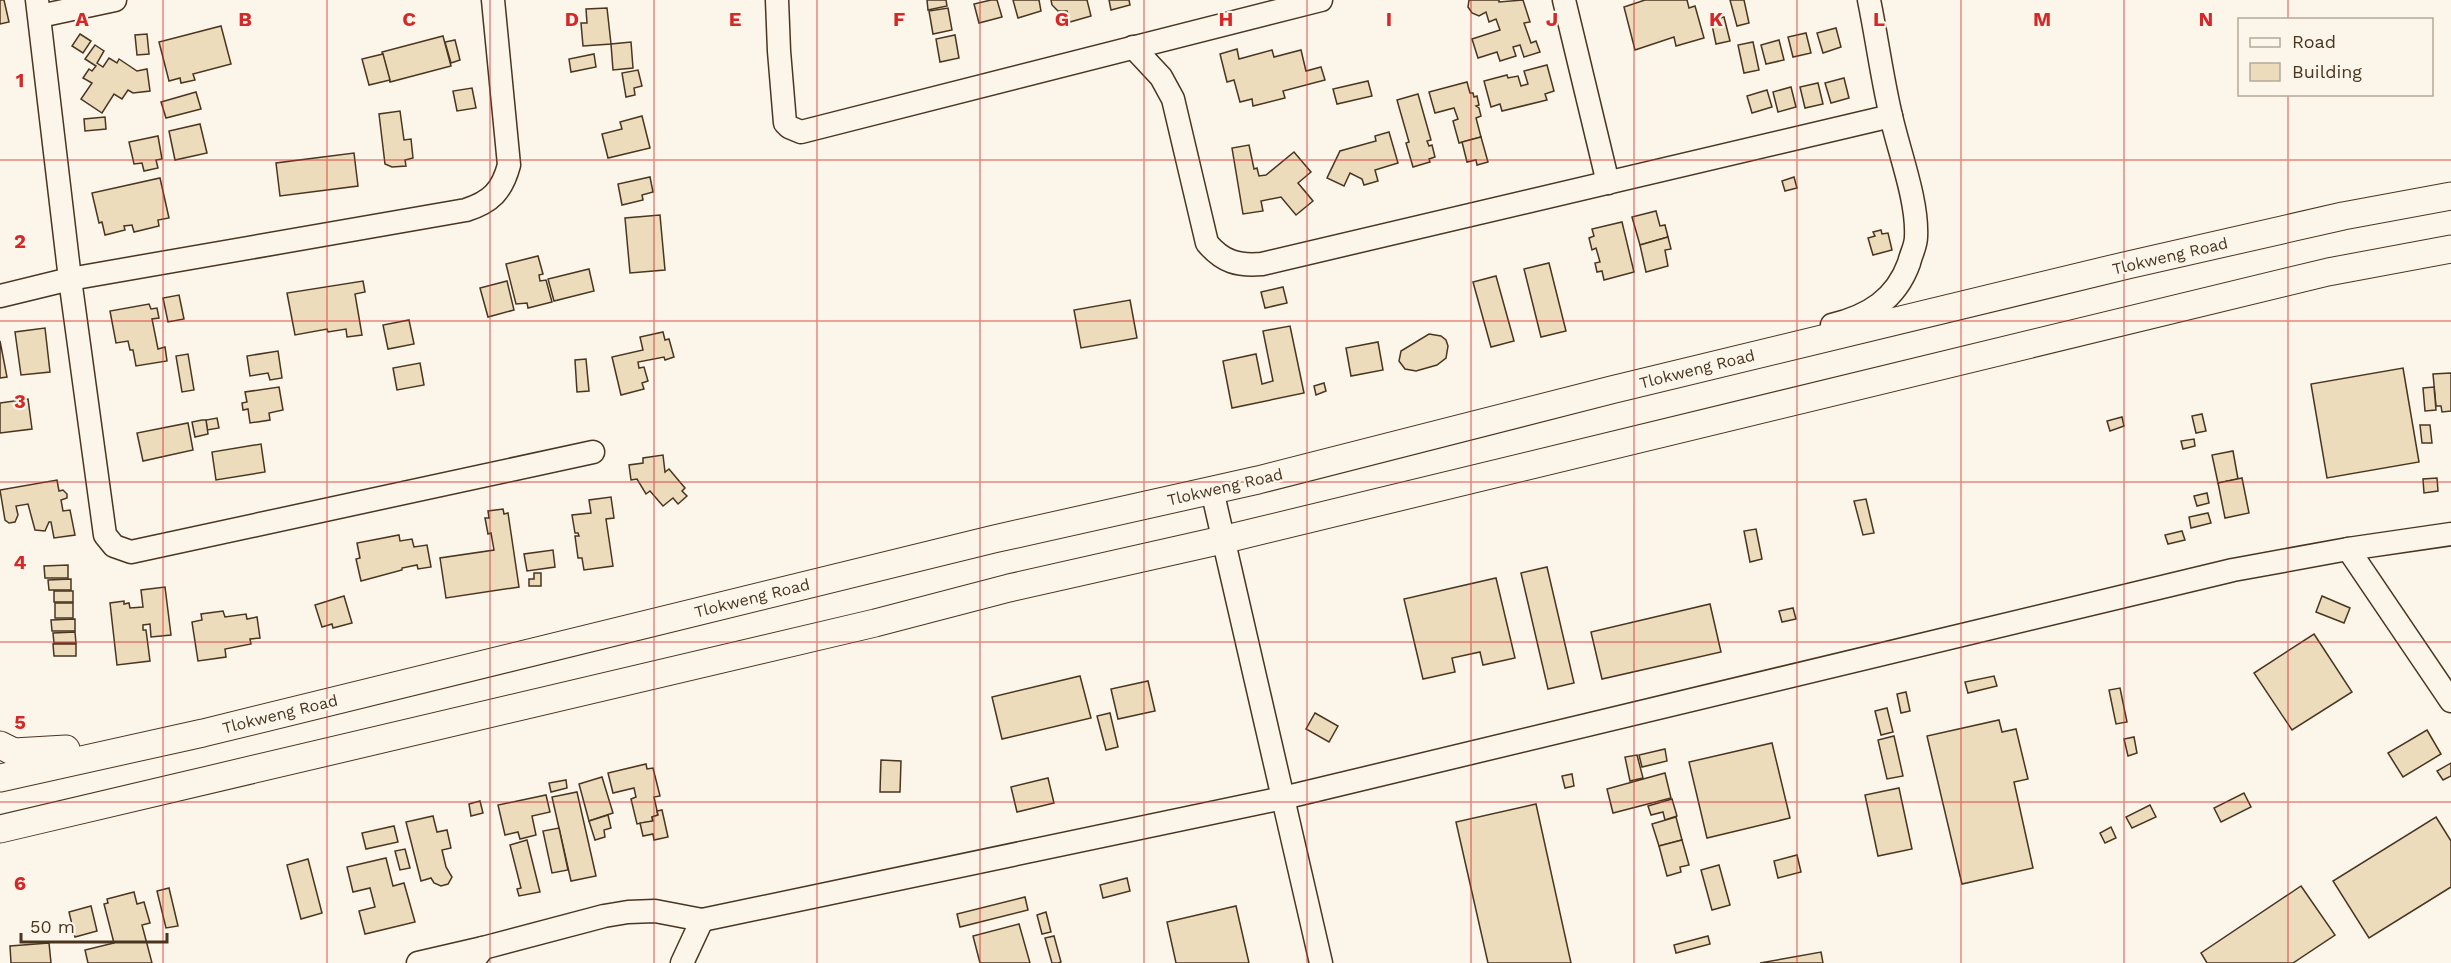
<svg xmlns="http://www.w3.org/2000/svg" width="2451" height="963" viewBox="0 0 2451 963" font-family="'Work Sans',sans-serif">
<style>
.building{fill:#ecdcbc;stroke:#4a3520;stroke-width:1.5}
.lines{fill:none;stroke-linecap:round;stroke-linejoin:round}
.minor-casing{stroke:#4a3520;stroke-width:25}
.major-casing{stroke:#4a3520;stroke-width:29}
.minor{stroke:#fbf6e9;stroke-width:22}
.major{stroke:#fbf6e9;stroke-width:27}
.grid{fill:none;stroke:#d62828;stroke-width:1.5;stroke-opacity:0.55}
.labels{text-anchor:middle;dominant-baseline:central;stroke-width:4.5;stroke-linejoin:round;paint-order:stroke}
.street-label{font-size:16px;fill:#4a3520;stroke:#fbf6e9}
.grid-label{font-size:20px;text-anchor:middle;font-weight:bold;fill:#d62828;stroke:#fbf6e9;stroke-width:4.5;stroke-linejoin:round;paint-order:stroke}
</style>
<rect width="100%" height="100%" fill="#fbf6e9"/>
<g class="building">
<path d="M0 0H4L9 22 0 24Z"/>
<path d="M927 0H946L947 6 928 10Z"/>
<path d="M991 0H997L1002 17 979 23 974 4Z"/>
<path d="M1013 0H1039L1041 11 1018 18Z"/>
<path d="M1051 0H1087L1091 16 1070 22 1067 11H1058L1052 5Z"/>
<path d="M1109 0H1129L1130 5 1111 10Z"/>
<path d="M1469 0H1499V2L1523 0 1530 22 1524 23 1531 43 1536 41 1540 52 1524 57 1520 45 1513 47 1516 56 1500 61 1497 52 1478 58 1472 39 1500 30 1496 19 1489 22 1486 12 1479 16 1472 13 1468 7Z"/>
<path d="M1645 0H1687L1689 8 1695 6 1704 38 1676 46 1674 37 1635 50 1624 7Z"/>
<path d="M1730 0H1744L1749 23 1737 26Z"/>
<path d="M607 8 611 44 583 46 581 23H587L586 9Z"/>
<path d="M948 8 952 30 933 34 929 11Z"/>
<path d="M1724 17 1730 41 1716 44 1711 20Z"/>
<path d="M221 26 231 64 193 74 195 80 181 83 180 78 169 81 159 42Z"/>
<path d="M1836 28 1841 47 1823 53 1817 33Z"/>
<path d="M1806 33 1811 53 1793 57 1788 37Z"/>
<path d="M80 34 91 41 83 53 72 46Z"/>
<path d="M147 34 149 54 137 55 135 35Z"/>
<path d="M955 35 959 58 940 62 936 39Z"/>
<path d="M443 36 451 66 390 82 382 52Z"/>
<path d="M455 40 460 60 451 63 445 42Z"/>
<path d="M1779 40 1784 60 1766 64 1761 45Z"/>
<path d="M631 42 633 68 613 70 611 44Z"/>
<path d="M1753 42 1759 70 1744 73 1738 45Z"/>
<path d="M95 45 104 51 97 63 103 67 109 58 117 63 119 59 137 71 147 69 150 91 133 93 128 90 122 99 114 94 102 113 81 99 92 83 83 78 89 69 92 71 96 66 85 59Z"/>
<path d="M1237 49 1239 59 1272 50 1274 57 1301 50 1306 71 1321 67 1325 80 1283 91 1285 98 1253 106 1252 99 1240 102 1234 80 1227 82 1220 54Z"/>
<path d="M383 54 390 80 369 85 362 59Z"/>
<path d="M594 54 596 67 571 72 569 59Z"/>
<path d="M1547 65 1554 91 1545 94 1547 100 1502 111 1500 104 1491 107 1484 81 1507 75 1508 78 1518 76 1521 86 1528 84 1524 71Z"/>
<path d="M638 70 642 86 634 88 635 95 626 97 622 73Z"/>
<path d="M1844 78 1849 98 1831 103 1825 83Z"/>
<path d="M1368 81 1372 96 1337 104 1333 89Z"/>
<path d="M1467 82 1470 93H1473L1474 97 1477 96 1479 105 1476 106 1479 108 1481 116 1476 118 1481 137 1459 143 1453 121 1458 119 1454 108 1435 113 1429 92Z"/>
<path d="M1818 83 1823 104 1805 108 1800 87Z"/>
<path d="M1791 87 1796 107 1778 112 1773 92Z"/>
<path d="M472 88 476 108 457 111 453 91Z"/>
<path d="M1767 90 1772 107 1752 113 1747 96Z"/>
<path d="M196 92 201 109 166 118 161 102Z"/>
<path d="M1418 94 1431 140 1427 141 1429 146 1432 145 1435 157 1429 159 1430 162 1413 167 1406 143 1409 142 1397 100Z"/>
<path d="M400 111 404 140 411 139 413 158 405 160 406 166 392 167 385 164 379 114Z"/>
<path d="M642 116 650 148 608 158 602 134 622 129 620 122Z"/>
<path d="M105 117 106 129 85 131 84 119Z"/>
<path d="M200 124 207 153 175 160 169 131Z"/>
<path d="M1389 132 1398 163 1375 170 1378 181 1364 185 1362 179 1350 173 1344 186 1327 178 1340 151 1376 141 1375 136Z"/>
<path d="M158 136 162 159 156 160 158 168 144 171 142 163 134 164 129 142Z"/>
<path d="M1481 137 1488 162 1477 165 1476 160 1467 162 1462 142Z"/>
<path d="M1249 145 1254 169 1257 168 1259 176 1266 175 1294 152 1311 172 1298 183 1313 201 1296 215 1281 197 1261 201 1263 211 1243 214 1232 148Z"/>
<path d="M354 153 358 186 280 196 276 163Z"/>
<path d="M650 177 653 192 642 195 643 200 622 205 618 184Z"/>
<path d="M1794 177 1797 188 1785 191 1782 181Z"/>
<path d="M160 178 169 218 158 220 159 226 134 232 132 225 124 226 125 230 105 235 102 222 99 223 92 193Z"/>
<path d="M1656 211 1660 226 1665 225 1668 237 1640 245 1632 217Z"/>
<path d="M660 215 665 270 630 273 625 218Z"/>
<path d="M1622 222 1634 272 1604 280 1602 271 1597 272 1595 263 1600 262 1596 248 1592 250 1589 238 1594 236 1592 229Z"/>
<path d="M1881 230 1882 234 1888 233 1892 250 1873 255 1868 238 1875 236 1873 232Z"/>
<path d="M1668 237 1671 249 1665 250 1668 266 1646 272 1640 245Z"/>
<path d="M538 256 543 274 539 275 540 281 546 280 552 302 528 308 527 303 516 304 506 264Z"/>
<path d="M1549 263 1566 331 1541 337 1524 269Z"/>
<path d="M589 269 594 291 554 301 548 279Z"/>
<path d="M1496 276 1514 341 1491 347 1473 282Z"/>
<path d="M363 281 365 292 355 294 362 335 347 337 346 329 328 332 327 329 295 335 287 293Z"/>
<path d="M507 281 514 310 488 317 480 288Z"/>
<path d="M1283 287 1287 303 1265 308 1261 292Z"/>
<path d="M179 295 184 319 168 322 163 298Z"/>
<path d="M1130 300 1137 338 1081 348 1074 310Z"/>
<path d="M149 304 151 309 157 308 159 318 152 319 158 349 165 347 167 361 136 366 133 350H130L128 341 116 343 110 311Z"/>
<path d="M409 320 414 344 388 349 383 325Z"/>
<path d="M1290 326 1304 393 1232 408 1223 361 1256 354 1262 384 1273 381 1263 331Z"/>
<path d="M45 328 50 372 21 375 15 332Z"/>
<path d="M663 332 665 340 669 339 674 357 665 360 664 357 638 362 639 368 644 367 648 381 642 383 644 389 621 395 612 357 643 350 640 337Z"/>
<path d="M1429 334 1441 336 1446 340 1448 346 1446 358 1437 365 1416 371 1405 369 1399 361 1401 351Z"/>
<path d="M0 341 7 377 0 378Z"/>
<path d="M1378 342 1383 370 1351 376 1346 348Z"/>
<path d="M278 351 282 378 270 380 268 373 250 376 247 356Z"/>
<path d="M188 354 194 390 182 392 176 356Z"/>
<path d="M586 359 589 391 577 392 575 360Z"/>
<path d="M420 363 424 385 397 390 393 368Z"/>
<path d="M2403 368 2419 462 2327 478 2311 384Z"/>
<path d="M2451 373V411L2442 412 2441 406H2436L2433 374Z"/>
<path d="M1324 383 1326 391 1316 395 1314 386Z"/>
<path d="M279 387 283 410 269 413 270 420 250 423 248 409 243 410 242 403 247 402 245 392Z"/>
<path d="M2434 387 2436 410 2425 411 2423 388Z"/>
<path d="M28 399 32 429 0 433V403Z"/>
<path d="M2202 414 2206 431 2196 433 2192 416Z"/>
<path d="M2122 417 2124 426 2110 431 2107 421Z"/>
<path d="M217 418 219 428 207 430 206 420Z"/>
<path d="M202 420H206L208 434 195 437 192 422Z"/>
<path d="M188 423 193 450 143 461 137 433Z"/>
<path d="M2420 425H2430L2432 443H2422Z"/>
<path d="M2194 439 2195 446 2183 449 2181 441Z"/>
<path d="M261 444 265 472 216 480 212 452Z"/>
<path d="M2233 451 2238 479 2218 483 2212 455Z"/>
<path d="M663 455 665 472 669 469 685 488 682 491 687 496 678 504 673 498 663 506 650 491 646 494 637 479 631 480 629 465 643 463V458Z"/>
<path d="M2242 478 2249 513 2225 518 2218 483Z"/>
<path d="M2437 478 2438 491 2424 493 2423 479Z"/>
<path d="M57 480 59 491 63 490 67 494V498L61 500 63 511 70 510 75 535 54 538 51 522H49L45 531 35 530 28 504 16 506 18 515 15 522 9 523 5 520 0 490Z"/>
<path d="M2207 493 2209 503 2197 506 2194 496Z"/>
<path d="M611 497 614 518 606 519 613 566 584 570 582 558H578L575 536H579L578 533H575L572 515 591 513 589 500Z"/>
<path d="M1866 499 1874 533 1863 535 1854 501Z"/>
<path d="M503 509 504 514 508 513 519 587 446 598 440 558 494 550 491 533 488 534 485 518H489L488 511Z"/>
<path d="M2208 513 2211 523 2191 528 2189 517Z"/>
<path d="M1756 529 1762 559 1750 562 1744 531Z"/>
<path d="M2182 531 2185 540 2168 544 2165 535Z"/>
<path d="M399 535 400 541 412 539 414 547 427 545 431 567 418 569 417 565 402 568V570L361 581 356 559 360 558 357 543Z"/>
<path d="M553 550 555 567 527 571 524 554Z"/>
<path d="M68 565V578H45L44 566Z"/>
<path d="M1547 567 1574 683 1548 689 1521 573Z"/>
<path d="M534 573H541V586H529V579H534Z"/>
<path d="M1496 578 1515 658 1483 665 1480 652 1452 658 1455 672 1423 679 1404 599Z"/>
<path d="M71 579V590H49L48 580Z"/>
<path d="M165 587 171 635 151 637 150 624 143 625V630H146L150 661 117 665 110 603 124 601V604L129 603 130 608 143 607 141 590Z"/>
<rect x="54" y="591" width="19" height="11"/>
<path d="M344 596 352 623 333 628 332 624 322 627 315 605Z"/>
<path d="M2322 596 2350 608 2344 623 2316 612Z"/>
<rect x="55" y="603" width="18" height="15"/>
<path d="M1710 604 1721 652 1602 679 1591 632Z"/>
<path d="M1793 608 1796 619 1782 622 1779 611Z"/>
<path d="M223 611 225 617 246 614 247 619 257 617 260 638 250 639 251 644 225 649 226 657 198 661 192 622 202 620 201 614Z"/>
<path d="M75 619V631H52L51 620Z"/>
<path d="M75 632 76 643H54L53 633Z"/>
<path d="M2314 634 2352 692 2292 730 2254 673Z"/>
<path d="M53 644H76V656H54Z"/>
<path d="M1080 676 1091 718 1002 739 992 697Z"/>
<path d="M1994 676 1997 686 1968 693 1965 682Z"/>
<path d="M1148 681 1155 711 1118 719 1111 689Z"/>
<path d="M2120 688 2127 722 2116 724 2109 690Z"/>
<path d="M1906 692 1910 711 1901 713 1897 694Z"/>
<path d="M1887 708 1893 732 1881 735 1875 711Z"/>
<path d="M1110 713 1118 747 1106 750 1097 716Z"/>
<path d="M1315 713 1338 726 1329 742 1306 729Z"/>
<path d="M1999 720 2002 732 2016 729 2028 779 2014 782 2033 868 1962 884 1927 736Z"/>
<path d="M2427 730 2441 754 2403 777 2388 753Z"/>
<path d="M1894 736 1903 776 1887 779 1878 740Z"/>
<path d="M2134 737 2137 753 2128 756 2124 739Z"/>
<path d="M1772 743 1790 818 1707 838 1689 762Z"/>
<path d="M1665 749 1667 761 1642 767 1639 755Z"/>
<path d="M1637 755 1643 778 1630 781 1625 757Z"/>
<path d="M881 760 901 761 900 792H880Z"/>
<path d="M2451 763V776L2443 780 2437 771Z"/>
<path d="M646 764 647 769 653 768 660 796 654 797 658 815 652 817 653 821 637 824 631 799 636 797 634 788 613 793 608 773Z"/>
<path d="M1665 773 1671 798 1613 813 1607 789Z"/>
<path d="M1572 774 1574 786 1565 788 1562 776Z"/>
<path d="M602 777 613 813 589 821 579 784Z"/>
<path d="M1048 778 1054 803 1017 812 1011 787Z"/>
<path d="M566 780 567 788 551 792 549 783Z"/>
<path d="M1899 788 1912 849 1878 856 1865 795Z"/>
<path d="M577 792 596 876 571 881 552 797Z"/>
<path d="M2244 793 2251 807 2221 822 2214 808Z"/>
<path d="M546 795 550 812 532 816 536 835 520 839 518 832 505 835 498 805Z"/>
<path d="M1672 799 1677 816 1665 820 1663 812 1651 815 1648 806Z"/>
<path d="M480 801 483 813 471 816 469 804Z"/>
<path d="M1536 804 1571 963H1488L1456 822Z"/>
<path d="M2150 805 2156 817 2132 828 2126 817Z"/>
<path d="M662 810 668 837 654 840 653 834 643 836 640 823 653 821 652 817 658 815 657 811Z"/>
<path d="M608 815 611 828 604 830 605 837 595 840 589 821Z"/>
<path d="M433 816 437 832 447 830 451 848 442 850 446 867 452 877 448 884 441 886 434 883 431 878 421 881 406 822Z"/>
<path d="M1676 817 1682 840 1659 846 1652 824Z"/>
<path d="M2436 817 2451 841V887L2369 938 2333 881Z"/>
<path d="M394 826 398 842 366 849 362 833Z"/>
<path d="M2111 827 2116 838 2105 843 2100 833Z"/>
<path d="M559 828 568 870 552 873 543 831Z"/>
<path d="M527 840 540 892 519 896 517 889 521 888 510 845Z"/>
<path d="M1682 840 1689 865 1680 867 1681 872 1667 876 1659 846Z"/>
<path d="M405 849 410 868 400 870 395 851Z"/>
<path d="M1797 855 1801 872 1778 878 1774 861Z"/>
<path d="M386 858 393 886 404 883 415 922 365 934 359 911 375 907 370 888 353 892 347 867Z"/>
<path d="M308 859 322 913 301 919 287 865Z"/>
<path d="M1719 865 1730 905 1712 910 1701 870Z"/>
<path d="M1127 878 1130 891 1103 898 1100 885Z"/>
<path d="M2301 886 2335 935 2293 963H2207L2201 953Z"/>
<path d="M169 888 178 926 166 928 157 891Z"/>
<path d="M134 892 137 904 144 902 150 923 142 925 152 963H88L85 950 114 943 104 904 108 903 107 899Z"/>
<path d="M1025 897 1028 910 960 927 957 914Z"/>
<path d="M91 906 97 931 75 937 69 912Z"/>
<path d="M1236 906 1249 963H1176L1167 922Z"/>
<path d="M1046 912 1051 932 1042 934 1037 915Z"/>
<path d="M1019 924 1030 963H980L973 936Z"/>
<path d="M1054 936 1061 962 1058 963H1052L1045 938Z"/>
<path d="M1708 936 1710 944 1676 953 1674 945Z"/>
<path d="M49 943 51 963H11L10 946Z"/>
<path d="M1821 952 1823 963H1760Z"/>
</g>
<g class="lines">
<defs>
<g id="minor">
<path d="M37 0 70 279 105 535 114 546 131 552 593 452"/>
<path d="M777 0 779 51 785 123 789 127 801 132 1321 0"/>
<path d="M1564 0 1608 183"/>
<path d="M40 16 115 0"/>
<path d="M1133 47 1161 77 1173 99 1207 243C1223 262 1238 266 1262 264L1891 116"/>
<path d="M0 296 70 279 466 210C491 202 502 191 509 165L493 0"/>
<path d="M1832 325C1869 316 1896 299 1909 263 1911 254 1916 246 1916 237 1918 201 1899 152 1891 116 1882 78 1877 39 1869 0"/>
<path d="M1212 490 1321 963"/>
<path d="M2348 549 2451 701"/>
<path d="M483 948 604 916 628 912 655 911 702 920 1283 798 2233 570 2348 549 2451 534"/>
<path d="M418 963 483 948 472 963"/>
<path d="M682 963 702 920"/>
</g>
<g id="major">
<path d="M0 745 14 752 66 749"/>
<path d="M0 778 203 733 994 539 1258 480 1611 390 2128 265 2343 216 2451 196"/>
<path d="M0 829 875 623 1009 588 1222 540 2328 272 2451 249"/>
</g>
</defs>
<use href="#minor" class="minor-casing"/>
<use href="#major" class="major-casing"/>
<use href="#minor" class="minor"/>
<use href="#major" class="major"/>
</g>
<path class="grid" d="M163 0V963M327 0V963M490 0V963M654 0V963M817 0V963M980 0V963M1144 0V963M1307 0V963M1471 0V963M1634 0V963M1797 0V963M1961 0V963M2124 0V963M2288 0V20M2288 94V963M0 160H2451M0 321H2451M0 482H2451M0 642H2451M0 802H2451"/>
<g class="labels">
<g class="street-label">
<text transform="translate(2170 256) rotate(-13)">Tlokweng Road</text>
<text transform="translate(1697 369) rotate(-14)">Tlokweng Road</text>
<text transform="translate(1225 487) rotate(-13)">Tlokweng Road</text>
<text transform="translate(752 598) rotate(-14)">Tlokweng Road</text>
<text transform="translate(280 714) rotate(-14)">Tlokweng Road</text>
</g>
</g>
<g class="grid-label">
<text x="82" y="26">A</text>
<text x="245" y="26">B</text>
<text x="409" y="26">C</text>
<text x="572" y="26">D</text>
<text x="735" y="26">E</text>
<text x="899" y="26">F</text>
<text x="1062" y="26">G</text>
<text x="1226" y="26">H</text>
<text x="1389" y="26">I</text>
<text x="1552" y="26">J</text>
<text x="1716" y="26">K</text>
<text x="1879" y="26">L</text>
<text x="2042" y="26">M</text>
<text x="2206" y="26">N</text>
<text x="20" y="87">1</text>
<text x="20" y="248">2</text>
<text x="20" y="408">3</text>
<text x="20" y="569">4</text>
<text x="20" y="729">5</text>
<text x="20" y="890">6</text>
</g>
<rect x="2238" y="18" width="195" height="78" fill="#fbf6e9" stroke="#b4a999" stroke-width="1.5"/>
<rect x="2250" y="38" width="30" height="9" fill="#fbf6e9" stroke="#b4a999" stroke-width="1.5"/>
<text x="2292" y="48" font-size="18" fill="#4a3520">Road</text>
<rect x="2250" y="63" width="30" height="18" fill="#ecdcbc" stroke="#b4a999" stroke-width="1.5"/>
<text x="2292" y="78" font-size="18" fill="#4a3520">Building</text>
<path d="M21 933v9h146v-9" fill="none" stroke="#4a3520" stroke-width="3"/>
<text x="30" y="933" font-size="18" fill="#4a3520" stroke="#fbf6e9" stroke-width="4.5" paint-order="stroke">50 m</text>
</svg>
